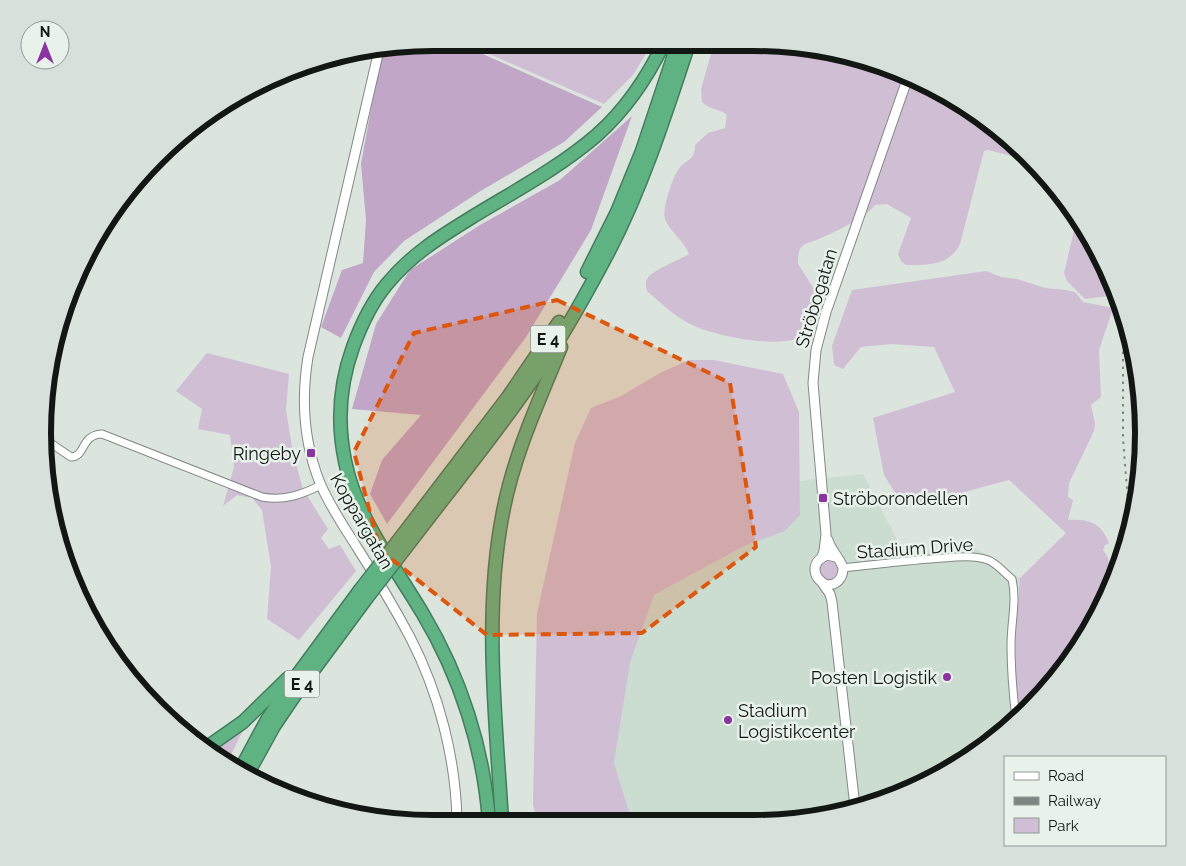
<svg xmlns="http://www.w3.org/2000/svg" width="1186" height="866" viewBox="0 0 1186 866" font-family="Raleway,sans-serif">
<style>
.built{fill:#cbdcd1}
.green{fill:#d0bed4}
.forest{fill:#c1a6c8}
.lines{fill:none;stroke-linecap:round;stroke-linejoin:round}
.minor-casing{stroke:#818984;stroke-width:9}
.tertiary-casing{stroke:#818984;stroke-width:11}
.motorway-casing{stroke:#447c5c;stroke-width:15}
.minor{stroke:#fff;stroke-width:7}
.tertiary{stroke:#fff;stroke-width:9}
.motorway{stroke:#5fb383;stroke-width:12}
.rail{stroke:#7f8681;stroke-width:2;stroke-dasharray:2.5 5;stroke-linecap:butt}
.motorway-bridge-casing{stroke:#447c5c;stroke-width:15;stroke-linecap:butt}
.motorway-bridge{stroke:#5fb383;stroke-width:12}
.marked{fill:#dd560c;fill-opacity:0.2;stroke:#dd560c;stroke-width:4;stroke-dasharray:10 6;stroke-linejoin:round}
.poi-dot{fill:#8b34a1;stroke:#e8f2eb;stroke-width:2}
.labels{text-anchor:middle;dominant-baseline:central;stroke-width:5;stroke-linejoin:round;paint-order:stroke}
.shield{fill:#e8f2eb;stroke:#535954;stroke-width:1}
.shield-label{font-size:16px;font-weight:bold;fill:#131714}
.street-label{font-size:18px;fill:#131714;stroke:#e8f2eb}
.poi-label{font-size:18px;fill:#131714;stroke:#e8f2eb;text-anchor:end}
.rim{fill:none;stroke:#131714;stroke-width:6}
</style>
<rect width="100%" height="100%" fill="#dbe5de"/>
<path class="built" d="M863 474 903 551 974 547 1020 578 1018 597 1016 719 991 743 903 794 804 820 632 821 614 763 630 663 654 595 744 546 785 531 800 515 799 481Z"/>
<g class="green">
<path d="M464 43H648L652 44 633 75 604 104Z"/>
<path d="M714 43H753L854 56 970 108 1024 159 988 150 984 151 960 244C949 266 928 265 906 265L901 261 898 254 911 218 887 204 875 205C864 219 831 234 814 241 811 242 806 243 803 245 798 249 798 258 798 264L816 292 811 329C808 332 803 336 799 338 772 348 715 336 690 324 674 316 660 302 647 291 646 287 645 283 647 279 652 270 679 260 689 254 685 242 670 232 665 219 662 209 672 179 678 170 686 158 695 162 695 145L708 133 725 128 727 115C719 108 711 111 702 102L701 89Z"/>
<path d="M1077 218 1103 260 1116 295 1085 299 1067 281 1064 273Z"/>
<path d="M986 271 1001 277 1017 279 1045 288 1066 290 1075 292 1083 302 1113 308 1099 350 1101 397 1091 405 1095 424 1094 431 1069 483 1068 497 1073 500 1068 520C1090 519 1101 523 1109 543L1105 545 1103 550C1110 558 1110 564 1105 572L1108 577 1113 579 1091 628 1047 690 1016 719V629L1020 578 1066 533 1009 480 905 508 884 475 873 418 955 392 934 347 891 344 861 347 843 369 834 365 832 346 852 290Z"/>
<path d="M1132 340 1143 407 1140 484 1136 503 1130 387Z"/>
<path d="M207 353 289 374 286 410 293 453 303 489 328 529 321 538 329 549 340 545 356 571 299 640 267 619 271 567 262 510 252 498 237 495 223 506 234 467 230 435 198 429 202 409 176 391Z"/>
<path d="M689 360H714L783 374 799 412 800 515 785 531 744 546 654 595 630 663 614 763 632 821 538 822 533 805 537 613 575 443 591 408 621 396 660 373Z"/>
<path d="M833 559 839 565 840 574 830 582 821 579 818 567 824 560Z"/>
<path d="M243 730 227 763 210 751Z"/>
</g>
<g class="forest">
<path d="M433 43H458L602 107 564 142 479 192 404 241 374 272 341 338 321 327 342 270 363 263 366 220 361 164 382 49Z"/>
<path d="M632 116 591 230 526 337 387 524 370 494 382 460 421 415 352 409 376 324 410 270 480 225 560 180Z"/>
</g>
<g class="lines">
<defs>
<g id="minor">
<path d="M46 440 71 457C86 457 80 435 102 434L262 497C284 501 301 495 321 485"/>
<path d="M843 568C873 565 902 561 931 559 949 558 971 554 988 560 998 564 1004 573 1012 579 1017 601 1011 622 1011 645 1011 670 1013 694 1016 719"/>
</g>
<g id="tertiary">
<path d="M379 50 308 357C301 400 304 443 320 483 330 507 345 528 358 549 376 577 394 607 410 637 439 693 456 759 457 822"/>
<path d="M828 540C831 551 840 558 843 568 843 578 837 585 827 585 812 578 810 562 827 555L836 557"/>
<path d="M822 557 824 551 826 534 813 383 816 350 826 312 907 80"/>
<path d="M823 584 830 594 832 602 855 807"/>
</g>
<g id="motorway">
<path d="M587 272 617 212 642 151 678 43"/>
<path d="M398 541 508 397 559 322"/>
<path d="M404 550C452 487 503 425 547 359 569 325 590 287 609 251 643 185 666 113 689 43"/>
<path d="M206 748 243 722 288 678"/>
<path d="M239 772 267 720 287 689 360 590"/>
<path d="M247 775 274 726 295 695 366 599"/>
<path d="M489 822C484 749 460 676 423 614 394 565 356 517 345 461 337 423 340 383 353 347 361 325 371 303 387 284 410 256 438 238 469 219 511 193 559 168 597 135 625 110 648 76 664 43"/>
<path d="M502 822C496 719 483 614 503 512 514 454 539 401 561 347"/>
</g>
</defs>
<use href="#minor" class="minor-casing"/>
<use href="#tertiary" class="tertiary-casing"/>
<use href="#motorway" class="motorway-casing"/>
<use href="#minor" class="minor"/>
<use href="#tertiary" class="tertiary"/>
<use href="#motorway" class="motorway"/>
<path class="rail" d="M1123 314V439L1130 527"/>
<defs>
<g id="motorway-bridge">
<path d="M360 590 398 541"/>
<path d="M366 599 404 550"/>
</g>
</defs>
<use href="#motorway-bridge" class="motorway-bridge-casing"/>
<use href="#motorway-bridge" class="motorway-bridge"/>
</g>
<path class="marked" d="M557 300 730 383 756 547 642 633 487 635 380 550 354 452 414 333Z"/>
<g class="poi-dot">
<rect x="306" y="448" width="10" height="10" rx="2.5"/>
<rect x="818" y="493" width="10" height="10" rx="2.5"/>
<circle cx="947" cy="677" r="5"/>
<circle cx="728" cy="720" r="5"/>
</g>
<g class="labels">
<g class="shield">
<rect x="530.5" y="325.5" width="35" height="27" rx="4"/>
<rect x="284.5" y="670.5" width="35" height="27" rx="4"/>
</g>
<g class="shield-label">
<text x="548" y="339">E 4</text>
<text x="302" y="684">E 4</text>
</g>
<g class="street-label">
<text transform="translate(816 298) rotate(-73)">Ströbogatan</text>
<text transform="translate(362 521) rotate(60)">Koppargatan</text>
<text transform="translate(915 548) rotate(-4)">Stadium Drive</text>
</g>
<g class="poi-label">
<text x="301" y="453">Ringeby</text>
<text x="833" y="498" text-anchor="start">Ströborondellen</text>
<text x="937" y="677">Posten Logistik</text>
<text x="738" y="710" text-anchor="start">Stadium<tspan x="738" dy="21">Logistikcenter</tspan></text>
</g>
</g>
<path d="M0 0H1186V866H0ZM433 51H753A382 382 0 0 1 1135 433V433A382 382 0 0 1 753 815H433A382 382 0 0 1 51 433V433A382 382 0 0 1 433 51Z" fill="#d7e0da" fill-rule="evenodd"/>
<path class="rim" d="M433 51H753A382 382 0 0 1 1135 433V433A382 382 0 0 1 753 815H433A382 382 0 0 1 51 433V433A382 382 0 0 1 433 51Z"/>
<rect x="1004" y="756" width="162" height="90" fill="#e8f2eb" stroke="#939a95"/>
<rect x="1014" y="772" width="25" height="8" fill="#ffffff" stroke="#939a95"/>
<text x="1048" y="781" font-size="15" fill="#131714">Road</text>
<rect x="1014" y="797" width="25" height="8" fill="#7f8681" stroke="#939a95"/>
<text x="1048" y="806" font-size="15" fill="#131714">Railway</text>
<rect x="1014" y="818" width="25" height="15" fill="#d0bed4" stroke="#939a95"/>
<text x="1048" y="831" font-size="15" fill="#131714">Park</text>
<g transform="translate(45 45)"><circle r="24" fill="#e8f2eb" stroke="#939a95"/>
<path d="M0-4L9 19L0 12L-9 19Z" fill="#8b34a1"/>
<text y="-8" font-size="14" font-weight="bold" text-anchor="middle" fill="#131714">N</text>
</g>
</svg>
